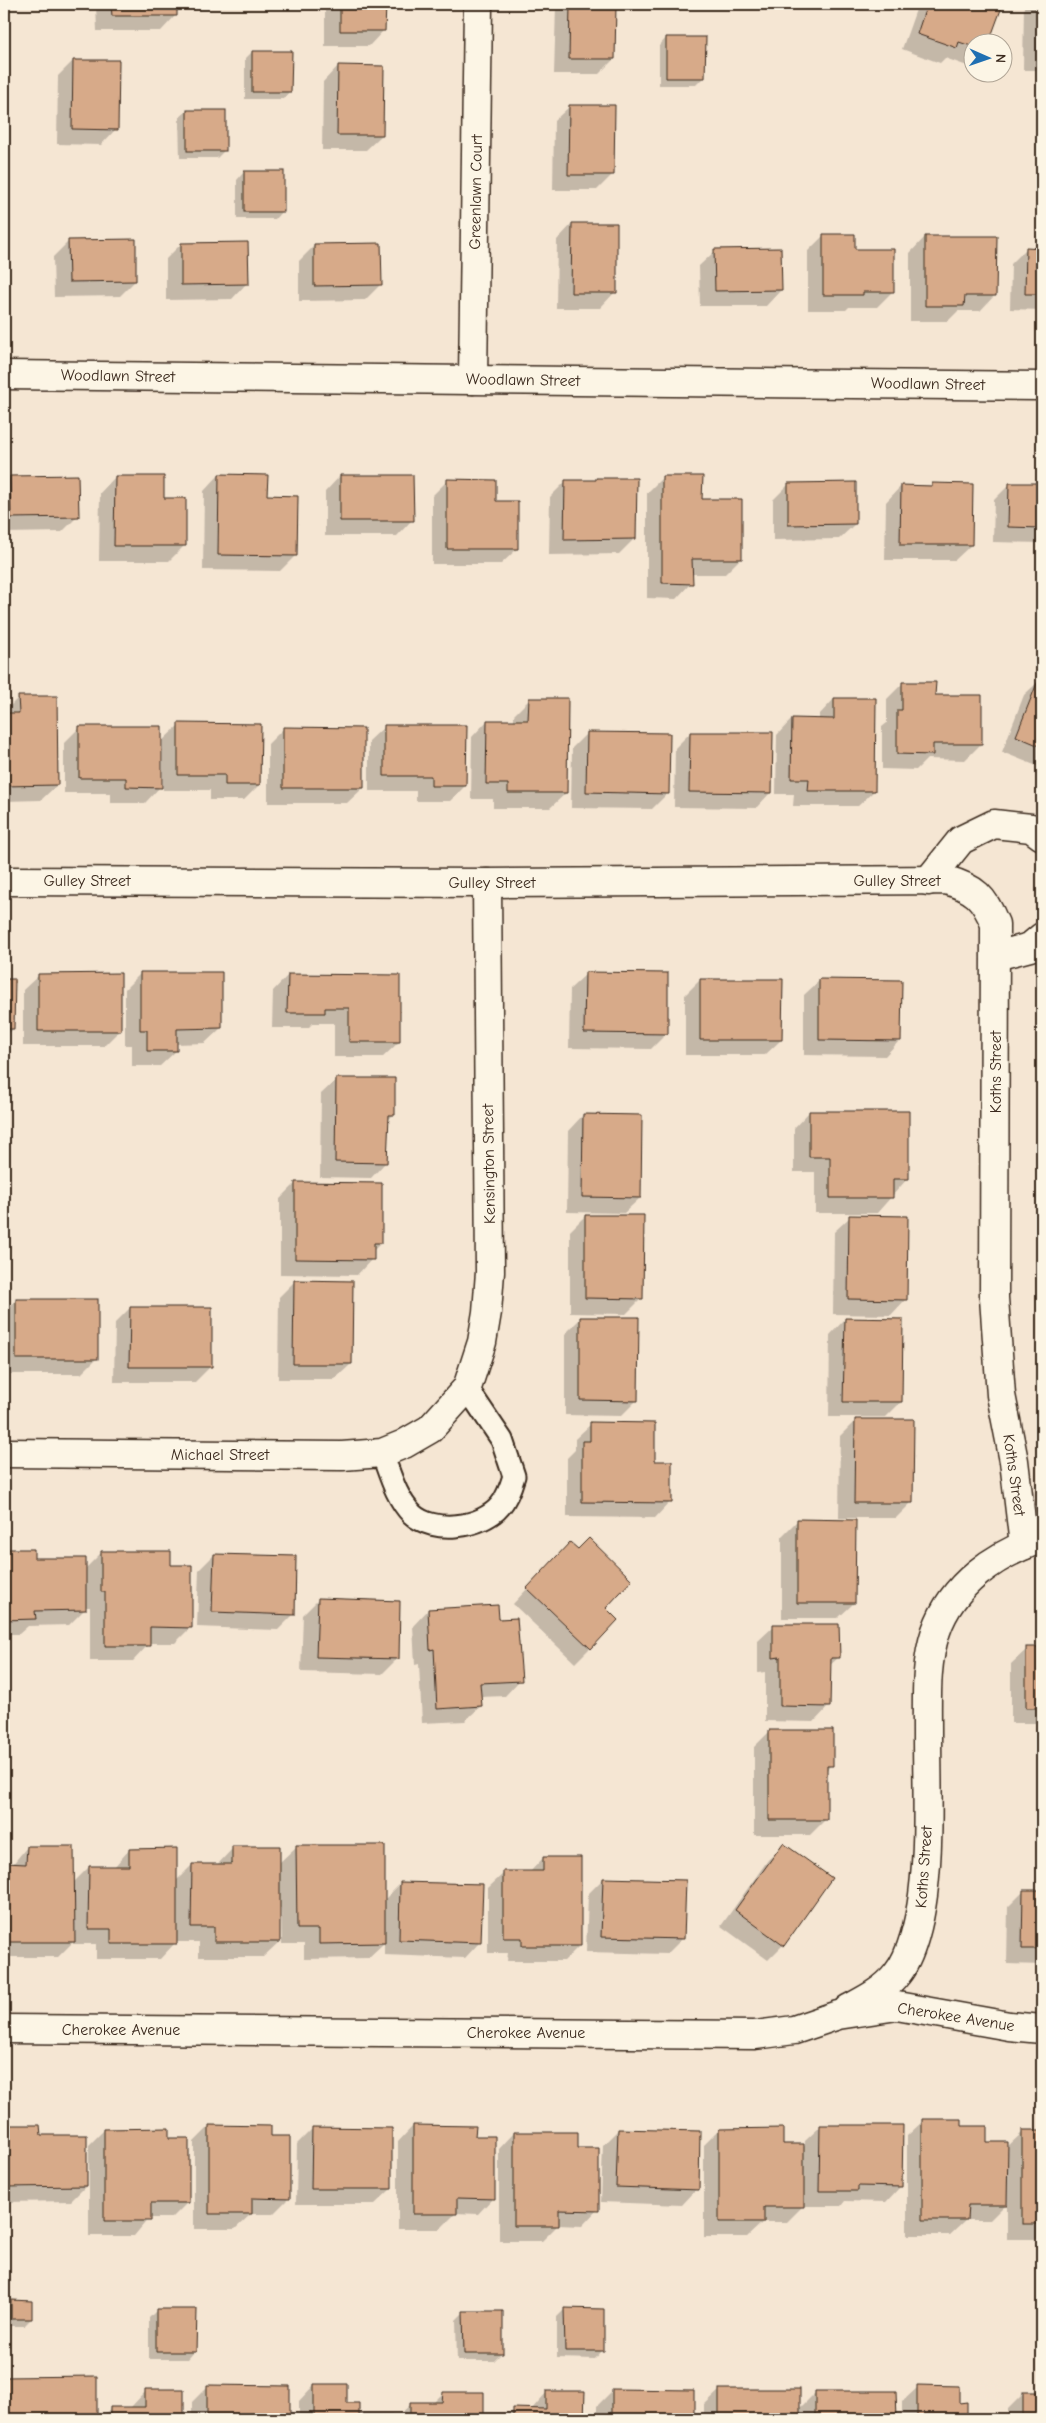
<svg xmlns="http://www.w3.org/2000/svg" width="1046" height="2423" viewBox="0 0 1046 2423" font-family="'Comic Neue',sans-serif">
<style>
.shadow{fill:#0003}
.building{fill:#d7aa89;stroke:#3b2a1e}
.lines{fill:none;stroke-linecap:round;stroke-linejoin:round}
.service-casing{stroke:#3b2a1e;stroke-width:25}
.minor-casing{stroke:#3b2a1e;stroke-width:31}
.service{stroke:#fcf5e5;stroke-width:21}
.minor{stroke:#fcf5e5;stroke-width:28}
.labels{text-anchor:middle;dominant-baseline:central;stroke-width:4;stroke-linejoin:round;paint-order:stroke}
.street-label{font-size:16px;fill:#3b2a1e;stroke:#fcf5e5}
</style>
<rect width="100%" height="100%" fill="#f5e6d3"/>
<filter id="ink" filterUnits="userSpaceOnUse"><feTurbulence type="fractalNoise" baseFrequency=".02" numOctaves="2"/><feDisplacementMap in="SourceGraphic" scale="10" xChannelSelector="R" yChannelSelector="G"/><feConvolveMatrix kernelMatrix="1 2 1 2 8 2 1 2 1" color-interpolation-filters="sRGB"/></filter>
<g filter="url(#ink)">
<g class="shadow">
<path d="M96 4H176V15L161 31H97Z"/>
<path d="M325 4H384V30L369 46H325Z"/>
<path d="M558 4H615L614 59 599 74H554L556 6Z"/>
<path d="M918 4H1002L988 42H974V63L970 67 945 58 940 63 902 49Z"/>
<path d="M1024 4H1042V70H1023Z"/>
<path d="M666 38 704 77 696 85H659V46Z"/>
<path d="M252 52 290 91 283 99H245V59Z"/>
<path d="M73 61 116 129 101 145 57 144 58 76Z"/>
<path d="M338 66 382 135 366 150H322L323 82Z"/>
<path d="M570 106 613 174 597 190H553L554 121Z"/>
<path d="M187 111 225 150 217 158H180L179 118Z"/>
<path d="M244 172 282 211 275 219H237V180Z"/>
<path d="M572 224 615 292 600 308H556L557 240Z"/>
<path d="M823 236 893 291 877 307H849L846 310H808V251Z"/>
<path d="M925 237 995 295 980 311H958L948 321H910V253Z"/>
<path d="M69 241 135 281 120 296 54 297 53 257Z"/>
<path d="M181 244 247 283 232 299 166 300V259Z"/>
<path d="M315 245 380 285 365 300 299 301V261Z"/>
<path d="M1026 249H1042V310L1010 309 1011 264Z"/>
<path d="M715 251 781 290 766 306H700L699 266Z"/>
<path d="M219 475 266 497 296 555 280 571 203 570 204 491Z"/>
<path d="M340 476 412 520 397 536H325V492Z"/>
<path d="M11 477 77 517 62 532 4 533V485Z"/>
<path d="M115 477 162 499 184 546 169 561H99L100 493Z"/>
<path d="M663 477 701 500 741 558 725 574H691V583L676 599 647 598V493Z"/>
<path d="M448 480 494 502 517 549 501 564H432V496Z"/>
<path d="M566 481 635 538 619 554 549 555 550 497Z"/>
<path d="M1042 483V543L993 542 994 500 1010 484Z"/>
<path d="M789 484 855 524 839 539 773 540V500Z"/>
<path d="M972 485 971 545 955 560H885L886 502 901 486Z"/>
<path d="M1040 680 1042 681V768L1002 752 1024 695Z"/>
<path d="M903 683 934 696 981 744 965 760 927 759 916 770 882 769V727L887 723V699Z"/>
<path d="M19 697 57 785 41 800 4 801V712Z"/>
<path d="M530 699 566 793 550 808H493V799H471L472 737 487 721H514V715Z"/>
<path d="M834 699 874 791 858 806H793L794 794H776L777 735 792 719 819 720V715Z"/>
<path d="M179 725 259 785 244 800H210V790H163V740Z"/>
<path d="M385 726 465 786 450 801H416V791H369V741Z"/>
<path d="M80 727 160 787 145 803H111V793H64V743Z"/>
<path d="M283 729 363 788 347 803H268V744Z"/>
<path d="M587 733 668 793 652 809 571 808 572 748Z"/>
<path d="M690 733 771 792 756 808 674 807 675 748Z"/>
<path d="M141 973 221 1028 205 1043 176 1044V1051L160 1066H132V1045H125V989Z"/>
<path d="M586 974 666 1034 651 1049 569 1048 570 989Z"/>
<path d="M39 975 120 1030 104 1046H23V990Z"/>
<path d="M288 975 399 976V1042L383 1057H334V1023H313L308 1028H272L273 991Z"/>
<path d="M4 980H14L13 1029 4 1038Z"/>
<path d="M700 980 781 1040 765 1055H685V995Z"/>
<path d="M820 980 900 1040 885 1056 804 1055V995Z"/>
<path d="M337 1079 394 1114 387 1121 386 1162 371 1178 320 1177 321 1094Z"/>
<path d="M809 1112 908 1178 877 1213H815V1172H794V1128Z"/>
<path d="M583 1115 640 1198 624 1213 567 1212 568 1131Z"/>
<path d="M295 1184 381 1243 372 1252V1259L357 1275 280 1274V1199Z"/>
<path d="M585 1216 642 1298 626 1314 570 1313V1231Z"/>
<path d="M850 1217 906 1299 891 1315 833 1314 834 1232Z"/>
<path d="M295 1281 351 1364 335 1379H278L279 1297Z"/>
<path d="M16 1300 97 1358 81 1374H4V1313Z"/>
<path d="M130 1308 211 1366 195 1382H114L115 1323Z"/>
<path d="M581 1318 637 1400 621 1416 565 1415V1334Z"/>
<path d="M845 1319 901 1402 886 1417H829L830 1335Z"/>
<path d="M856 1420 912 1502 896 1518H839L840 1436Z"/>
<path d="M591 1424 653 1462 670 1502 655 1518 567 1517V1458L575 1450V1439Z"/>
<path d="M798 1520 854 1603 838 1618H782V1536Z"/>
<path d="M4 1550H33V1559L84 1570 102 1552 170 1567 191 1627 175 1643H148V1645L133 1661H90V1607H84V1610L69 1625 28 1626 19 1634H4Z"/>
<path d="M214 1555 294 1614 278 1630 197 1627 199 1570Z"/>
<path d="M555 1559 604 1608 590 1648 575 1663 513 1604Z"/>
<path d="M318 1600 397 1659 382 1674 301 1672 303 1615Z"/>
<path d="M428 1610 498 1620 520 1680 505 1696 480 1697 481 1706 465 1721 422 1723 419 1664 415 1665 413 1626Z"/>
<path d="M774 1626 838 1658 829 1666V1706L814 1722 765 1721V1672L758 1673V1641Z"/>
<path d="M1027 1649H1042V1723H1011V1664Z"/>
<path d="M769 1732 831 1765 826 1771V1819L810 1835H754V1747Z"/>
<path d="M784 1845 783 1945 768 1960 721 1926 768 1860Z"/>
<path d="M297 1846 384 1900 401 1883 480 1942 465 1958 384 1955V1943L368 1958 304 1959V1944H282L281 1908H279V1942L263 1957H199V1942H176L160 1959H96V1944H73V1942L58 1957H4V1865H12L27 1847 73 1883 89 1867H114L129 1850 176 1881 192 1865H217L233 1848 279 1863Z"/>
<path d="M543 1858 579 1946 564 1961H507L508 1953H488V1888L504 1873H529Z"/>
<path d="M603 1879 683 1938 667 1954 586 1952 588 1894Z"/>
<path d="M1024 1891 1042 1892V1965L1007 1964 1008 1907Z"/>
<path d="M923 2121 961 2128 986 2143 1006 2148 1023 2132H1042V2239H1007V2203L990 2220H966L950 2235H907V2136Z"/>
<path d="M6 2126 39 2136 86 2186 71 2201 4 2202V2128Z"/>
<path d="M413 2126 474 2137 493 2198 478 2214 456 2213 440 2229H398V2142Z"/>
<path d="M821 2126 901 2186 886 2202 845 2201 841 2206H803L787 2222H763L747 2237H704V2145L719 2130 782 2145 805 2146V2141Z"/>
<path d="M209 2127 270 2137 289 2198 273 2214H251L235 2229H194V2142Z"/>
<path d="M313 2128 391 2189 375 2204H296L297 2144Z"/>
<path d="M104 2130 168 2139 188 2202 172 2218H149L134 2236H89V2145Z"/>
<path d="M618 2130 697 2189 682 2205 601 2202 603 2145Z"/>
<path d="M514 2133 577 2149 597 2210 582 2226 558 2225 542 2241H499V2149Z"/>
<path d="M11 2302 31 2319 24 2326H4V2309Z"/>
<path d="M565 2309 602 2351 595 2359 557 2358V2317Z"/>
<path d="M157 2310 195 2351 188 2359H149V2318Z"/>
<path d="M464 2312 502 2353 494 2361H457L456 2320Z"/>
<path d="M96 2377V2419H4V2378Z"/>
<path d="M314 2385 346 2404 358 2416H390V2419H299V2401Z"/>
<path d="M208 2386 289 2387V2419H192V2402Z"/>
<path d="M918 2387 957 2404H966V2419H902V2402Z"/>
<path d="M613 2390 693 2391V2419H597V2406Z"/>
<path d="M720 2390 799 2409 816 2392H895V2419H704V2405Z"/>
<path d="M146 2391H183V2419H99L111 2408H130Z"/>
<path d="M547 2392 584 2393 583 2419H504L514 2410H531Z"/>
<path d="M443 2393H483V2419H395L411 2404 433 2403Z"/>
<path d="M1024 2393H1042V2419H1008V2409Z"/>
</g>
<g class="building">
<path d="M111 4H177V16H112Z"/>
<path d="M340 4H386L385 31H340Z"/>
<path d="M570 4H616L615 59H569Z"/>
<path d="M927 4H1003L989 42H974V47L959 42 957 48 917 34Z"/>
<path d="M1039 4H1042V55H1038Z"/>
<path d="M666 37H706L705 78H666Z"/>
<path d="M252 51H292L291 92H252Z"/>
<path d="M73 60H119L118 130 72 129Z"/>
<path d="M338 65 384 66 383 135H337Z"/>
<path d="M569 105H615L614 175H568Z"/>
<rect x="187" y="110" width="39" height="41"/>
<rect x="244" y="171" width="40" height="41"/>
<path d="M572 223H617V293H571Z"/>
<path d="M823 234H855V249H894V292H863V295H823Z"/>
<path d="M925 236H997L996 296H965L964 306H925Z"/>
<path d="M136 239V281L69 282 68 240Z"/>
<path d="M248 242 249 284 181 285V243Z"/>
<path d="M381 243 382 285 314 286V244Z"/>
<path d="M1026 247 1042 248V294H1025Z"/>
<path d="M781 248 782 290 715 291 714 249Z"/>
<path d="M219 474 268 475 267 495 298 496 297 556 218 555Z"/>
<path d="M78 475 79 517 11 518 10 476Z"/>
<path d="M340 475H413L414 521H340Z"/>
<path d="M115 476H164V498H186V546H114Z"/>
<path d="M662 476H703L702 499H742V559H692L693 584 662 583Z"/>
<path d="M596 478H637L636 539 564 540 565 480H596Z"/>
<path d="M447 479 496 480V501H518V549H447Z"/>
<path d="M1040 481H1042V528L1008 527 1009 483H1040Z"/>
<path d="M856 482V524L788 525V483Z"/>
<path d="M932 483 973 484 972 545H900L901 485 932 486Z"/>
<path d="M1039 678 1042 679V747L1016 736Z"/>
<path d="M902 682H936L935 695H982V744H933V755L897 754V710H902Z"/>
<path d="M18 696H57L58 785 4 786V713H19Z"/>
<path d="M529 698H568L567 793H508V784H486L487 720H528Z"/>
<path d="M834 698H876L875 791H808L809 779H791L792 718 834 719Z"/>
<path d="M178 723 261 724 260 785H225V775H178Z"/>
<path d="M384 725H467L466 786H431V776H384Z"/>
<path d="M79 726H162V788L126 787V778H79Z"/>
<path d="M283 727 364 728V788H283Z"/>
<path d="M587 732 670 733 669 794 586 792Z"/>
<path d="M690 732H773L772 793 689 792Z"/>
<path d="M140 972H222V1028L177 1029V1051H147V1030H140Z"/>
<path d="M585 972 668 973V1034L584 1033Z"/>
<path d="M121 973V1031H38V974Z"/>
<path d="M288 974 400 975V1042H349V1008H325V1013H287Z"/>
<path d="M4 979H15L14 1029H4Z"/>
<path d="M700 979H783L782 1040H700Z"/>
<path d="M819 979 902 980 901 1041 819 1040Z"/>
<path d="M336 1078H395V1115H389L387 1163 335 1162Z"/>
<path d="M809 1111H909V1179H893V1198H830V1157H809Z"/>
<path d="M583 1114 642 1115 641 1198 582 1197Z"/>
<path d="M295 1182 382 1183V1243H374V1260L295 1259Z"/>
<path d="M585 1215H644L643 1299 585 1298Z"/>
<path d="M849 1215 908 1216 907 1300 848 1299Z"/>
<path d="M294 1280 353 1281 352 1364H293Z"/>
<rect x="16" y="1299" width="82" height="60"/>
<path d="M130 1307H212V1367H129Z"/>
<path d="M580 1317H639L638 1401 580 1400Z"/>
<path d="M845 1318 903 1319 902 1402H843Z"/>
<path d="M855 1419H914L913 1503H854Z"/>
<path d="M590 1422 655 1423V1461H672V1503L582 1502V1441H590Z"/>
<path d="M797 1519 856 1520 855 1603H797Z"/>
<path d="M589 1538 632 1580 606 1608 618 1620 591 1649 527 1588 570 1542 578 1549Z"/>
<path d="M4 1549H34V1558H86V1610L35 1611 36 1619 4 1620Z"/>
<path d="M101 1551H171V1565H192V1628L150 1627V1646H105V1592H101Z"/>
<path d="M214 1554 296 1556 295 1615 212 1612Z"/>
<path d="M318 1598 400 1601 399 1659 316 1657Z"/>
<path d="M498 1605 499 1619 517 1618 522 1681 480 1683 482 1706 437 1709 434 1649 430 1650 428 1609Z"/>
<path d="M773 1624H839L840 1658H831L830 1707 780 1706V1657L773 1658Z"/>
<rect x="1026" y="1647" width="16" height="61"/>
<path d="M769 1730H833V1766H827V1820H769Z"/>
<path d="M783 1843 832 1878 784 1946 735 1910Z"/>
<path d="M296 1845H385V1943L319 1944V1929H297Z"/>
<path d="M27 1846H74L75 1942H8V1927H4V1863L26 1864Z"/>
<path d="M232 1846H280V1942H214V1927H191L192 1864H232Z"/>
<path d="M177 1848V1944H111V1929H88L89 1866H129V1849Z"/>
<path d="M543 1857H581V1946H522V1938H503V1871H543Z"/>
<path d="M603 1878 686 1880 684 1939 601 1937Z"/>
<path d="M400 1882 483 1884 481 1943 399 1940Z"/>
<path d="M1023 1890H1042V1949H1022Z"/>
<path d="M922 2119H962V2126H987V2142H1008L1007 2205H968L967 2220H922Z"/>
<path d="M5 2125H40L41 2135H87V2186L5 2187Z"/>
<path d="M209 2125 271 2126V2136H290V2199L252 2198V2214H209Z"/>
<path d="M413 2125 476 2126 475 2136H495V2199L457 2198V2214H413Z"/>
<path d="M820 2125H903L902 2187 858 2186V2191H819Z"/>
<path d="M312 2127 392 2128V2189H311Z"/>
<path d="M169 2128V2138H189V2203H151V2221H104V2129Z"/>
<path d="M783 2128V2144H804V2207H764V2222H719V2129Z"/>
<path d="M618 2129 700 2131 699 2190 616 2187Z"/>
<rect x="1022" y="2130" width="20" height="94"/>
<path d="M514 2132H578V2148H599V2211L559 2210V2226H514Z"/>
<path d="M11 2300 32 2301V2319H11Z"/>
<path d="M564 2308 604 2309V2351H565Z"/>
<path d="M156 2309H197L196 2352H156Z"/>
<path d="M463 2311H503V2354H464Z"/>
<path d="M97 2376V2419H4V2377Z"/>
<path d="M314 2384H347V2403H359V2415H392V2419H314Z"/>
<path d="M207 2385 290 2386V2419H207Z"/>
<path d="M917 2385 959 2386V2403L967 2402V2418L1005 2419H917Z"/>
<path d="M145 2389H184V2419H110V2407H145Z"/>
<path d="M612 2389 694 2390V2419H612Z"/>
<rect x="719" y="2389" width="81" height="30"/>
<path d="M546 2391H585L584 2419H513V2408L546 2409Z"/>
<path d="M815 2391H896L897 2419H815Z"/>
<path d="M443 2392H484V2419H410V2402H442Z"/>
<rect x="1023" y="2392" width="19" height="27"/>
</g>
<g class="lines">
<defs>
<path id="service" d="M382 1453C390 1474 396 1498 412 1514 433 1534 482 1528 500 1506 507 1498 511 1486 514 1476L502 1440 467 1388"/>
<g id="minor">
<path d="M4 375 1042 386"/>
<path d="M473 380 478 4"/>
<path d="M4 881 487 883 946 880C975 888 984 897 995 924L994 1298 1001 1395 1014 1461 1024 1545"/>
<path d="M928 881 961 840 994 824 1031 828 1042 836"/>
<path d="M996 956 1030 947 1042 937"/>
<path d="M4 1453 342 1456 382 1453 404 1444 430 1429 467 1388 482 1342 487 1312 490 1272 487 883"/>
<path d="M848 2009C865 2000 885 1990 897 1974 912 1956 920 1918 923 1895 930 1841 927 1787 927 1732 927 1698 925 1664 936 1631 952 1584 996 1554 1041 1539"/>
<path d="M4 2029 755 2035 794 2030 838 2015 897 2006 1009 2026 1042 2029"/>
</g>
</defs>
<use href="#service" class="service-casing"/>
<use href="#minor" class="minor-casing"/>
<use href="#service" class="service"/>
<use href="#minor" class="minor"/>
</g>
</g>
<g class="labels">
<g class="street-label">
<text transform="translate(476 192) rotate(-89)">Greenlawn Court</text>
<text transform="translate(118 376) rotate(1)">Woodlawn Street</text>
<text transform="translate(523 380) rotate(1)">Woodlawn Street</text>
<text transform="translate(928 384) rotate(1)">Woodlawn Street</text>
<text x="87" y="881">Gulley Street</text>
<text x="897" y="881">Gulley Street</text>
<text x="492" y="883">Gulley Street</text>
<text transform="translate(996 1072) rotate(-90)">Koths Street</text>
<text transform="translate(489 1164) rotate(-91)">Kensington Street</text>
<text x="220" y="1455">Michael Street</text>
<text transform="translate(1014 1475) rotate(82)">Koths Street</text>
<text transform="translate(924 1867) rotate(-86)">Koths Street</text>
<text transform="translate(956 2017) rotate(9)">Cherokee Avenue</text>
<text x="121" y="2030">Cherokee Avenue</text>
<text x="526" y="2033">Cherokee Avenue</text>
</g>
</g>
<rect width="1046" height="2423" fill="none" stroke="#fcf5e5" stroke-width="20"/>
<rect x="10" y="10" width="1026" height="2403" fill="none" stroke="#3b2a1e" stroke-width="2" filter="url(#ink)"/>
<g transform="translate(988 58) rotate(92)"><circle r="24" fill="#fcf5e5" stroke="#afa495"/>
<path d="M0-4L9 19L0 12L-9 19Z" fill="#1f6fb2"/>
<text y="-8" font-size="14" font-weight="bold" text-anchor="middle" fill="#3b2a1e">N</text>
</g>
</svg>
